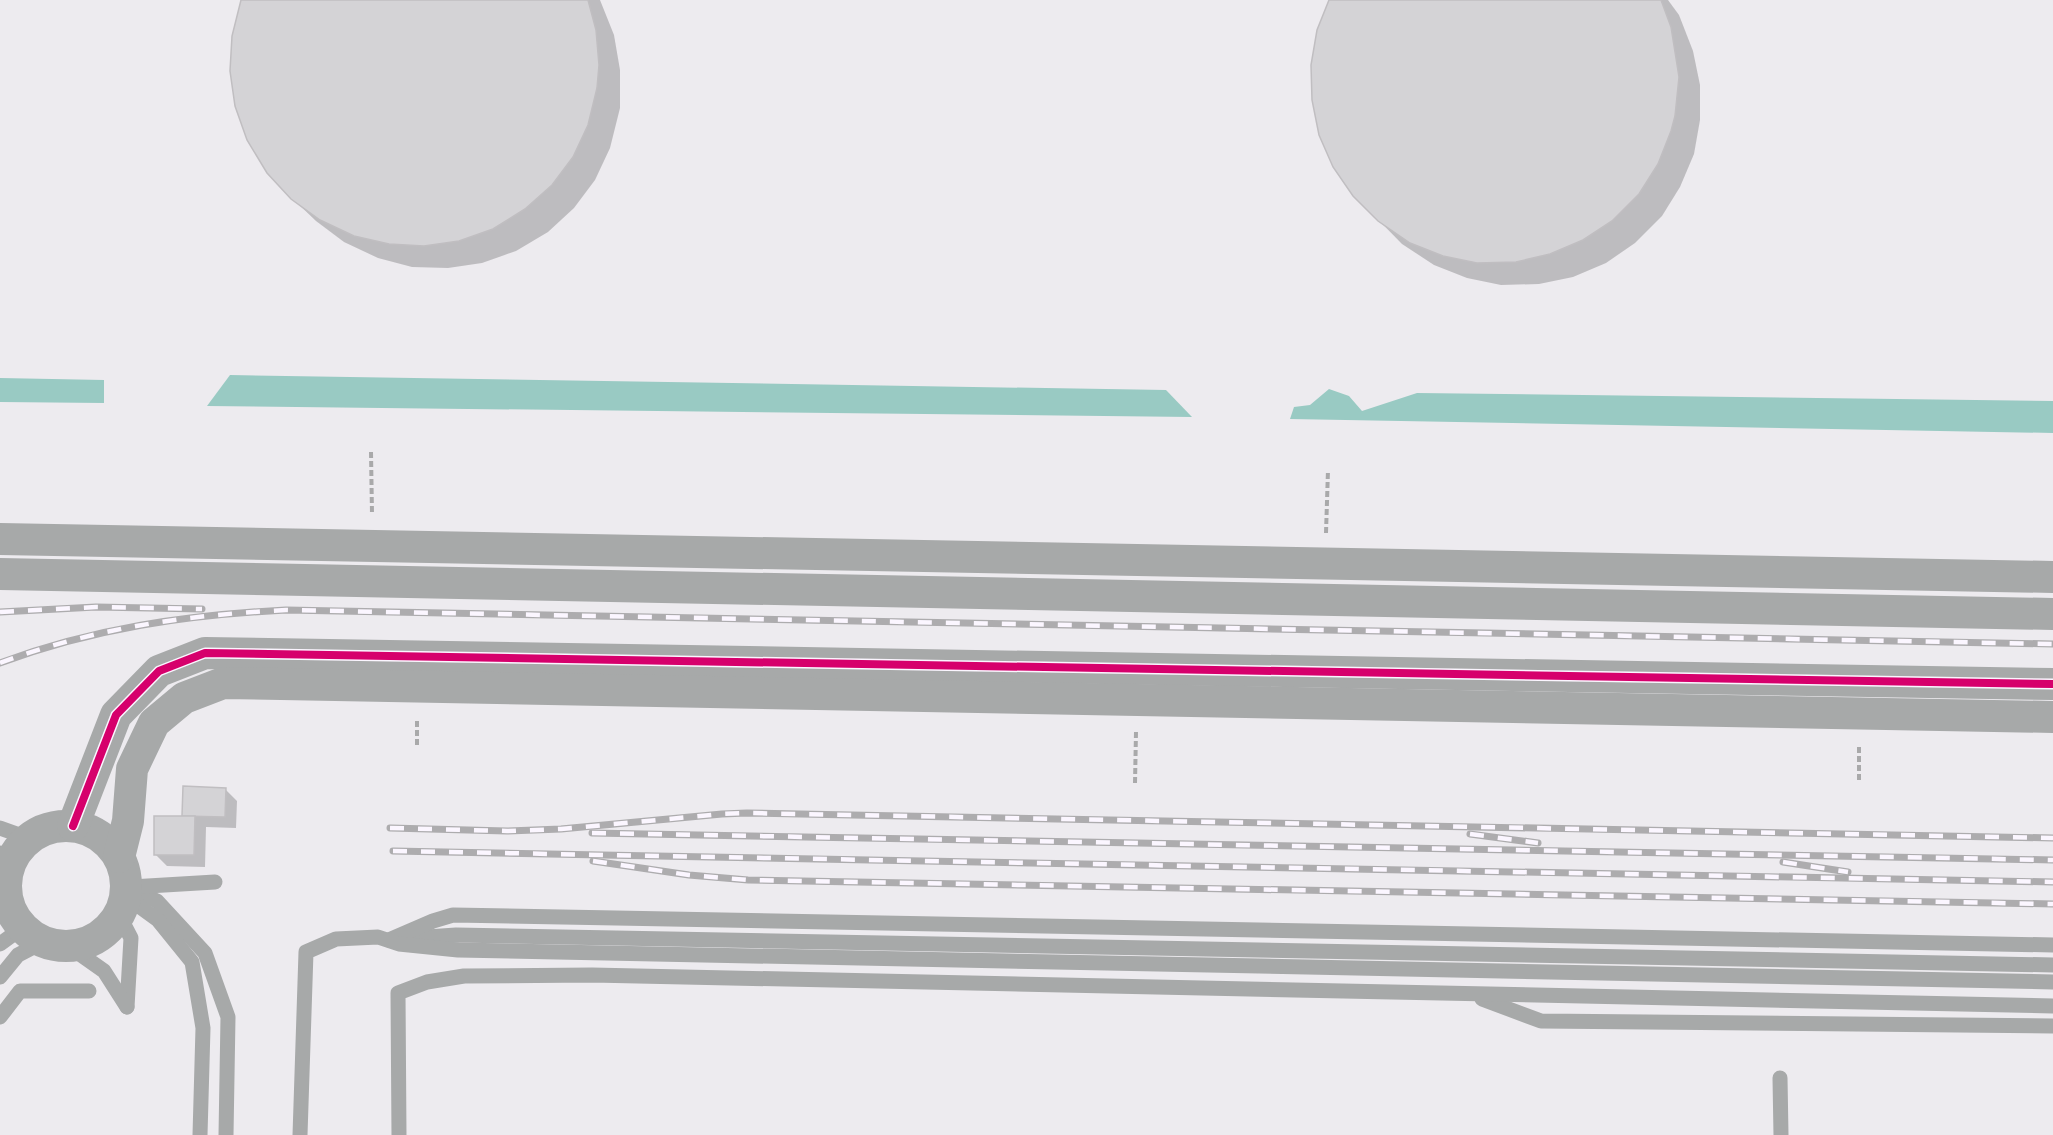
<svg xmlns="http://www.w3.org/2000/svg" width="2053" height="1135" viewBox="0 0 2053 1135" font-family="'IBM Plex Sans',sans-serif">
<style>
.water{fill:#99cac3}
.shadow{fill:#0003}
.building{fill:#d4d3d6;stroke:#c0bec1;stroke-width:1.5}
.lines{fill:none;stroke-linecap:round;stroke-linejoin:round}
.path{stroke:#a9a9aa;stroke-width:4;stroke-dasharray:6 3;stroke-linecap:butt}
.service{stroke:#a7a9a9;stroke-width:15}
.minor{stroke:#a7a9a9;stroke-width:32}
.rail-casing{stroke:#adacae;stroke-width:7}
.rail{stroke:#fbf6ff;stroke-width:4.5;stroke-dasharray:14;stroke-linecap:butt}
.cycleway-casing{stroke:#fbf6ff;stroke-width:11}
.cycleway{stroke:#d6006c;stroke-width:8}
</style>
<rect width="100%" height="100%" fill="#edebef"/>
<g class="water">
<path d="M230 375 1166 390 1192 417 207 406Z"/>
<path d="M0 378 104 380V403L0 402Z"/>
<path d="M1329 389 1349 396 1362 411 1417 393 2053 401V433L1290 419 1294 407 1310 405Z"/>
</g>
<g class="shadow">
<path d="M243 0H600L614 35 620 70V108L610 148 595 180 574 208 548 232 516 251 482 263 448 268 412 267 378 258 344 242 316 221 292 198Z"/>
<path d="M1331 0H1668L1679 15 1693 51 1700 85V120L1694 154 1680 187 1662 216 1635 243 1606 263 1573 277 1539 284 1501 285 1467 278 1434 265 1402 244 1354 195Z"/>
<path d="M225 789 237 801 236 828 206 827 205 867 167 866 155 854 183 817Z"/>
</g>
<g class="building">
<path d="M241 0H588L596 30 599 65 597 88 588 125 573 157 552 185 525 209 493 229 459 241 424 246 389 244 354 236 320 220 291 199 267 173 247 140 235 106 230 71 232 36Z"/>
<path d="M1329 0H1661L1671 27 1679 77 1675 116 1671 131 1658 164 1639 194 1612 221 1583 240 1550 254 1516 262 1477 263 1443 256 1410 243 1378 221 1353 196 1333 167 1319 135 1312 100 1311 65 1317 30Z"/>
<path d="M183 786 226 788 225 817 182 816Z"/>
<path d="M154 816H195L194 855H154Z"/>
</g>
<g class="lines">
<g class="path">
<path d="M371 452 372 514"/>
<path d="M1326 533 1328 470"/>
<path d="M417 745V719"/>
<path d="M1859 780V745"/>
<path d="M1135 783 1136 732"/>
</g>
<g class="service">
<path d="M0 828 28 838"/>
<path d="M0 853 12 857"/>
<path d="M0 886 5 884"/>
<path d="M126 887 157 901 205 953 228 1017 226 1135"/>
<path d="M131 887 215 882"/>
<path d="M125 896 158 920 192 962 203 1028 200 1135"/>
<path d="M119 915 131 938 127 1007"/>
<path d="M413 938 456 935 2053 965"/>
<path d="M389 940 433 921 453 915 2053 945"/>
<path d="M0 944 22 928"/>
<path d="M70 947 104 971 127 1007"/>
<path d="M0 977 18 955 43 942"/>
<path d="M1482 999 1541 1021 2053 1026"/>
<path d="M0 1017 20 991H89"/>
<path d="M1780 1078 1781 1135"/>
<path d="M300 1135 306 952 336 939 378 937 399 944 458 950 2053 982"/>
<path d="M399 1135 398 993 427 982 464 976 592 975 2053 1006"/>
</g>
<g class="minor">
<path d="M0 539 2053 577"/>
<path d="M0 574 2053 614"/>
<circle cx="66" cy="886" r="60"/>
<path d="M73 826 116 715 159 671 205 653 2053 684"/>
<path d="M119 857 128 821 132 769 154 723 184 698 223 683 2053 717"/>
</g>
<defs>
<g id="rail">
<path d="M0 612 96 607 202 609"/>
<path d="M0 663C94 628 186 615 286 610L2053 644"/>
<path d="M390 828 507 831 561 829 722 814 747 813 2053 838"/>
<path d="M592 833 2053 860"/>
<path d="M1470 834 1538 843"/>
<path d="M393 851 2053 882"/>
<path d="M593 861 689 875 748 880 2053 904"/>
<path d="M1783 862 1848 872"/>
</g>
</defs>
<use href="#rail" class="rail-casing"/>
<use href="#rail" class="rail"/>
<defs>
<path id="cycleway" d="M73 826 116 715 159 671 205 653 2053 684"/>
</defs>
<use href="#cycleway" class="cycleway-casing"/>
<use href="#cycleway" class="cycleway"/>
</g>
</svg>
